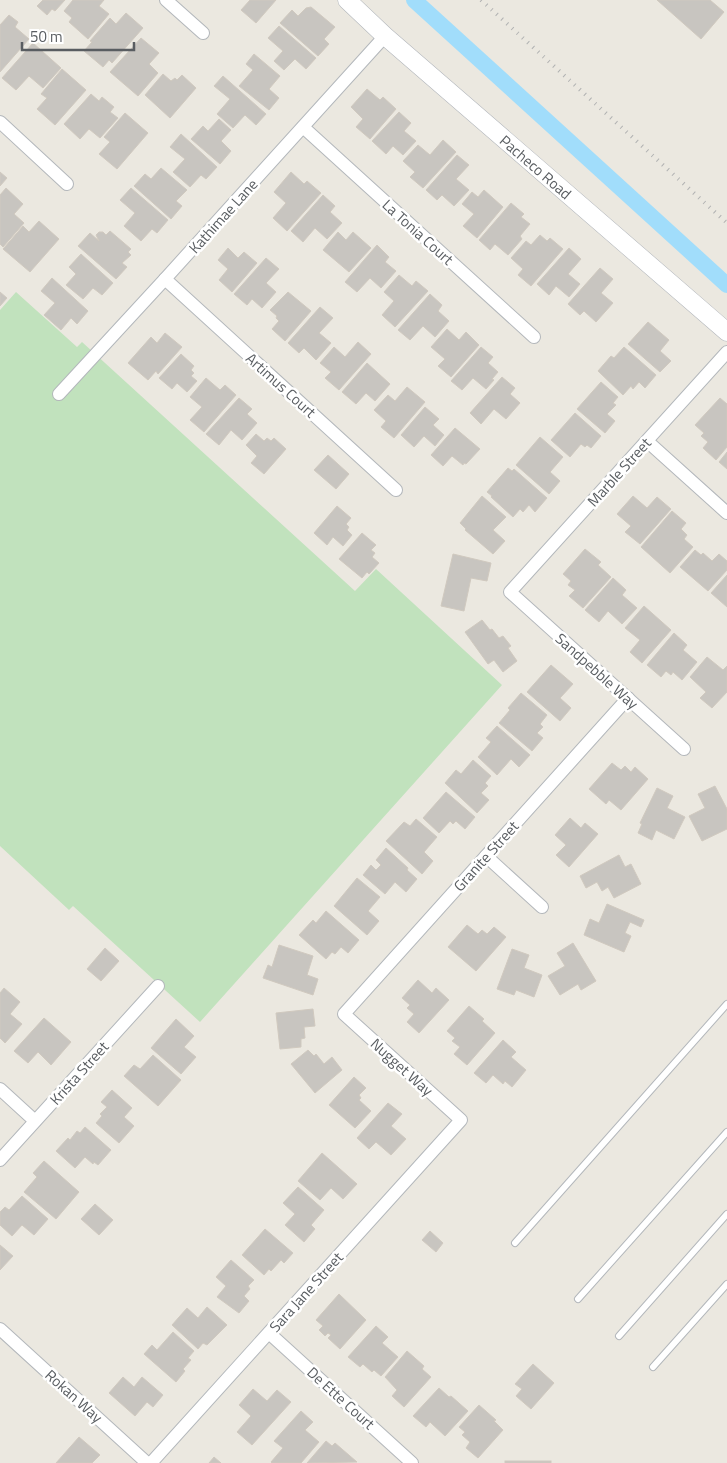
<svg xmlns="http://www.w3.org/2000/svg" width="727" height="1463" viewBox="0 0 727 1463" font-family="'Titillium Web',sans-serif">
<style>
.green{fill:#c1e2bd}
.lines{fill:none;stroke-linecap:round;stroke-linejoin:round}
.canal{stroke:#a1ddfb;stroke-width:16}
.building{fill:#c8c5c0;stroke:#d0c9bf}
.lane-casing{stroke:#b3b7bb;stroke-width:8}
.street-casing{stroke:#b3b7bb;stroke-width:14}
.secondary-casing{stroke:#b2b6bb;stroke-width:19}
.lane{stroke:#fff;stroke-width:6}
.street{stroke:#fff;stroke-width:12}
.secondary{stroke:#fff;stroke-width:18}
.rail{stroke:#b1b2b2;stroke-width:4;stroke-dasharray:1 6;stroke-linecap:butt}
.labels{text-anchor:middle;dominant-baseline:central;stroke-width:5;stroke-linejoin:round;paint-order:stroke}
.street-label{font-size:15px;fill:#595d61;stroke:#fff}
</style>
<rect width="100%" height="100%" fill="#ebe8e0"/>
<path class="green" d="M16 292 77 347 82 342 355 591 376 569 502 685 200 1022 73 906 69 910 0 846V310Z"/>
<g class="lines">
<path class="canal" d="M414 0 727 285"/>
</g>
<g class="building">
<path d="M43 0H65L55 11 52 9 47 15 37 6Z"/>
<path d="M73 0H104L99 6 109 14 88 39 69 22 72 18 64 11Z"/>
<path d="M250 0H276L256 23 241 10Z"/>
<path d="M657 0H710L724 12 701 39Z"/>
<path d="M311 7 335 27 324 39 329 44 318 56 280 23 292 10 298 16 306 8Z"/>
<path d="M126 13 143 28 112 63 109 60 103 67 84 51 92 42 90 41 110 18 116 24Z"/>
<path d="M9 15 18 22 15 27 29 39 0 72V25Z"/>
<path d="M279 26 316 58 306 69 295 59 284 70 274 61 283 51 268 38Z"/>
<path d="M141 38 159 53 149 64 158 73 138 96 110 72Z"/>
<path d="M33 43 61 68 43 88 29 76 16 90 2 78Z"/>
<path d="M254 54 280 76 269 89 279 98 269 110 239 86 253 70 246 64Z"/>
<path d="M62 69 86 90 55 125 37 109 47 98 41 94Z"/>
<path d="M163 74 171 81 175 78 177 80 182 75 196 88 170 118 145 95Z"/>
<path d="M223 76 266 114 256 125 245 115 233 128 217 114 230 99 214 86Z"/>
<path d="M367 89 380 100 383 97 396 109 370 139 356 127 363 119 351 107Z"/>
<path d="M91 94 99 101 102 97 114 107 110 112 118 118 100 138 89 129 80 139 64 124Z"/>
<path d="M399 112 411 123 404 131 416 141 403 155 393 146 386 154 372 141Z"/>
<path d="M125 113 148 133 117 169 99 154 110 142 104 137Z"/>
<path d="M219 119 231 130 221 141 231 151 220 164 191 139 203 126 208 131Z"/>
<path d="M181 134 217 167 206 179 201 175 190 187 173 172 185 159 170 147Z"/>
<path d="M443 140 456 152 423 188 410 177 415 172 403 161 418 145 430 155Z"/>
<path d="M457 155 469 165 456 179 469 190 454 206 442 195 437 200 426 190Z"/>
<path d="M161 168 187 190 176 201 182 206 171 219 134 186 145 174 151 179Z"/>
<path d="M0 172 7 178 0 186Z"/>
<path d="M291 172 304 184 307 181 321 193 287 231 273 218 286 203 274 192Z"/>
<path d="M6 188 23 204 14 214 24 223 3 247 0 244V195Z"/>
<path d="M131 188 168 220 157 233 152 229 141 241 124 226 135 213 120 200Z"/>
<path d="M484 190 503 207 477 238 463 226 474 214 462 204 472 192 478 197Z"/>
<path d="M323 195 335 206 330 212 342 223 327 239 315 228 303 242 291 231Z"/>
<path d="M511 203 524 214 521 217 530 224 520 236 522 239 508 255 495 244 490 250 479 240Z"/>
<path d="M39 221 59 239 30 272 3 249 23 226 29 232Z"/>
<path d="M110 231 131 249 128 252 131 255 122 263 127 267 116 279 78 246 90 233 99 241 96 235 99 232H103L106 235Z"/>
<path d="M338 232 346 240 353 232 371 248 349 272 323 250Z"/>
<path d="M540 235 547 241 550 238 563 249 531 286 518 275 523 269 511 258 526 241 531 245Z"/>
<path d="M377 245 389 257 385 262 396 271 381 288 370 278 357 292 345 282Z"/>
<path d="M228 248 238 258 244 252 257 263 232 292 219 280 228 269 218 260Z"/>
<path d="M569 248 581 259 568 274 580 284 569 297 556 286 549 295 537 284Z"/>
<path d="M81 254 113 283 102 295 93 288 83 299 66 285 76 274 69 267Z"/>
<path d="M266 258 279 269 266 283 276 292 262 308 252 299 247 305 234 294Z"/>
<path d="M600 268 613 279 601 293 613 303 596 322 584 311 580 315 568 304Z"/>
<path d="M399 275 412 286 416 281 428 291 395 327 382 315 394 301 384 292Z"/>
<path d="M52 278 88 311 77 324 71 318 61 330 44 315 55 303 41 291Z"/>
<path d="M0 292 7 298 0 306Z"/>
<path d="M288 292 311 311 285 341 272 329 279 321 276 318 277 316 270 310Z"/>
<path d="M430 294 442 305 438 311 449 321 435 337 423 326 410 340 398 330Z"/>
<path d="M320 307 333 318 319 333 331 343 316 360 304 348 299 353 288 343Z"/>
<path d="M648 322 669 340 660 351 671 361 660 372 628 344Z"/>
<path d="M447 329 459 340 466 332 479 345 451 377 438 366 445 359 431 347Z"/>
<path d="M165 333 182 347 158 374 156 371 148 380 128 363 151 337 157 343Z"/>
<path d="M358 342 371 354 339 390 325 378 331 372 320 363 334 347 345 357Z"/>
<path d="M481 347 493 357 488 363 498 372 492 379 494 380 486 389 473 378 462 390 451 381Z"/>
<path d="M624 347 656 375 645 388 639 382 633 389 631 386 623 395 598 371 611 356 614 358Z"/>
<path d="M181 354 194 366 191 370 194 373 191 376 197 381 187 392 177 383 172 389 159 378Z"/>
<path d="M367 363 390 384 375 401 366 393 356 404 342 392Z"/>
<path d="M502 377 515 388 510 394 520 403 506 419 494 409 481 424 470 413Z"/>
<path d="M206 378 220 390 225 385 236 395 204 432 190 420 202 407 190 397Z"/>
<path d="M601 382 618 397 613 403 616 405 607 414 615 421 605 433 577 409Z"/>
<path d="M407 387 425 402 394 438 381 427 386 421 374 410 388 395 395 401Z"/>
<path d="M239 398 252 409 247 414 257 423 242 440 231 430 219 445 206 434Z"/>
<path d="M720 398 727 404V447L716 460 703 448 708 442 701 436 704 433 695 425Z"/>
<path d="M425 407 439 419 433 425 444 435 435 446 424 436 414 447 401 435Z"/>
<path d="M575 413 601 436 591 448 587 445 585 447 581 444 570 457 551 440Z"/>
<path d="M455 428 480 449 466 464 464 463 463 465 452 456 443 466 431 455Z"/>
<path d="M256 434 264 441 267 438 271 441 274 438 286 449 264 474 251 463 257 456 246 445Z"/>
<path d="M540 437 563 457 550 472 560 481 549 494 516 465Z"/>
<path d="M727 452V469L719 462Z"/>
<path d="M328 455 349 474 336 489 314 470Z"/>
<path d="M508 468 512 471 514 469 547 498 535 512 529 505 523 512 520 509 513 517 491 497 492 496 487 492Z"/>
<path d="M482 496 506 517 493 530 505 541 493 554 465 530 466 529 460 523Z"/>
<path d="M633 496 647 508 657 497 671 509 640 544 625 532 631 526 617 514Z"/>
<path d="M337 506 351 518 346 524 349 527 347 530 352 535 343 546 333 537 327 545 314 533Z"/>
<path d="M672 511 686 523 681 529 687 535 684 539 693 547 670 573 641 547Z"/>
<path d="M362 533 376 545 371 550 375 553 372 557 379 563 369 574 367 572 362 578 339 559Z"/>
<path d="M585 549 601 562 598 565 611 577 583 608 569 596 575 590 568 585 571 581 563 574Z"/>
<path d="M695 550 701 555 703 553 712 561 719 554 727 561V570L708 591 680 567Z"/>
<path d="M453 554 491 563 487 581 471 578 464 611 441 606Z"/>
<path d="M727 575V607L711 593Z"/>
<path d="M613 578 626 590 622 595 637 608 622 624 608 611 599 622 585 610Z"/>
<path d="M644 606 671 630 642 663 630 652 640 640 625 628Z"/>
<path d="M482 620 490 630 492 629 499 638 503 636 511 646 508 648 517 661 503 672 494 660 488 664 465 632Z"/>
<path d="M674 633 687 645 683 650 697 662 682 680 673 672 671 675 666 671 661 677 647 665Z"/>
<path d="M707 657 723 670 727 666V692L712 708 700 698 706 692 690 677Z"/>
<path d="M551 665 573 684 560 698 571 708 560 721 527 692Z"/>
<path d="M521 693 547 715 540 724 543 727 537 733 543 738 532 751 499 723 510 710 508 708Z"/>
<path d="M497 726 530 755 519 767 511 759 497 775 478 757 491 742 486 738Z"/>
<path d="M473 760 491 776 485 783 488 786 481 793 489 800 477 813 445 783 456 770 461 774Z"/>
<path d="M612 763 621 770 625 766 631 772 635 767 648 779 621 810 609 800 606 804 589 789Z"/>
<path d="M715 786 727 809V829L702 841 689 816 705 808 698 794Z"/>
<path d="M657 788 673 796 667 808 685 817 674 839 656 830 652 840 638 833 642 824 640 823Z"/>
<path d="M446 792 475 817 465 829 456 821 453 824 450 821 439 833 423 818Z"/>
<path d="M570 818 581 828 585 823 598 834 569 867 556 855 566 845 555 835Z"/>
<path d="M416 819 437 837 424 852 433 861 422 874 386 841 404 822 410 826Z"/>
<path d="M386 848 408 868 407 870 417 879 406 892 395 882 385 894 363 875 371 865 376 870 381 865 376 860Z"/>
<path d="M619 855 625 867 631 864 641 884 614 898 608 887 602 891 597 882 586 888 580 876Z"/>
<path d="M357 878 380 897 368 911 379 921 367 935 334 906Z"/>
<path d="M607 904 644 920 641 927 630 922 625 933 631 936 624 952 584 935 590 919 599 923Z"/>
<path d="M326 911 359 940 348 953 341 947 335 954 332 952 326 959 299 935 313 920 316 923Z"/>
<path d="M467 925 478 934 482 930 487 934 494 927 506 937 476 971 448 947Z"/>
<path d="M573 943 596 981 581 990 578 984 560 995 548 976 565 966 557 953Z"/>
<path d="M279 945 313 956 307 975 318 979 313 995 263 978 268 965 272 967Z"/>
<path d="M105 948 119 961 101 981 87 969Z"/>
<path d="M512 949 529 955 524 968 542 975 534 997 516 990 514 995 497 989Z"/>
<path d="M418 980 432 993 436 988 449 1000 419 1033 407 1022 414 1014 407 1008 410 1005 402 998Z"/>
<path d="M4 988 20 1002 10 1014 22 1024 5 1043 0 1038V993Z"/>
<path d="M469 1006 484 1019 482 1021 495 1033 467 1065 454 1054 460 1047 452 1041 455 1038 447 1031Z"/>
<path d="M313 1009 315 1026 304 1027 305 1038 301 1039V1047L280 1049 276 1013Z"/>
<path d="M44 1018 71 1042 51 1065 38 1052 28 1063 14 1051Z"/>
<path d="M176 1019 194 1036 184 1047 196 1057 181 1074 151 1048Z"/>
<path d="M503 1040 516 1052 511 1057 526 1070 512 1087 505 1081 503 1084 493 1075 486 1083 474 1073Z"/>
<path d="M308 1050 314 1056 316 1054 324 1064 332 1057 342 1070 315 1093 291 1064Z"/>
<path d="M153 1055 181 1080 158 1106 124 1076 134 1065 140 1069Z"/>
<path d="M354 1077 366 1088 359 1095 361 1098 359 1100 371 1111 355 1128 329 1105Z"/>
<path d="M112 1090 132 1108 124 1117 134 1126 119 1143 96 1123 102 1116 100 1114 107 1107 101 1102Z"/>
<path d="M388 1103 402 1114 391 1126 406 1139 391 1155 376 1142 369 1149 357 1138Z"/>
<path d="M85 1127 111 1150 98 1165 94 1162 93 1164 85 1157 75 1168 56 1151 68 1138 70 1140 77 1131 80 1133Z"/>
<path d="M322 1153 357 1184 343 1199 331 1188 320 1200 298 1181Z"/>
<path d="M44 1161 79 1192 56 1219 24 1192 37 1177 33 1173Z"/>
<path d="M298 1187 324 1210 311 1225 315 1229 304 1242 285 1225 295 1214 283 1203Z"/>
<path d="M22 1196 48 1219 34 1235 22 1225 12 1236 0 1225V1212L5 1207 9 1210Z"/>
<path d="M95 1204 113 1220 99 1235 81 1219Z"/>
<path d="M265 1229 293 1253 284 1263 281 1260 271 1271 269 1269 264 1275 242 1255Z"/>
<path d="M430 1231 443 1243 436 1252 422 1240Z"/>
<path d="M0 1245 13 1256 0 1270Z"/>
<path d="M231 1260 254 1280 248 1286 250 1289 244 1296 249 1301 239 1313 217 1297 226 1286 216 1277Z"/>
<path d="M339 1294 366 1320 340 1349 328 1338 331 1335 328 1333 325 1336 319 1330 323 1326 316 1320Z"/>
<path d="M207 1307 227 1325 207 1345 203 1343 198 1349 172 1325 187 1308 198 1318Z"/>
<path d="M376 1326 388 1337 382 1343 398 1357 381 1376 374 1370 372 1372 363 1364 360 1367 348 1357Z"/>
<path d="M173 1332 194 1351 188 1358 191 1360 183 1369 185 1371 176 1382 144 1354 152 1345 157 1350Z"/>
<path d="M407 1351 424 1366 422 1369 431 1377 404 1407 392 1396 397 1390 385 1377Z"/>
<path d="M533 1364 554 1383 531 1409 516 1396 522 1389 515 1384Z"/>
<path d="M123 1377 134 1387 142 1377 163 1395 153 1407 147 1402 135 1416 109 1393Z"/>
<path d="M439 1388 449 1397 451 1396 468 1411 445 1436 430 1422 426 1427 413 1416Z"/>
<path d="M253 1389 267 1401 277 1390 291 1402 252 1445 237 1432 251 1416 239 1405Z"/>
<path d="M479 1405 496 1420 494 1421 503 1430 478 1458 466 1448 470 1442 462 1435 465 1432 459 1427Z"/>
<path d="M301 1411 313 1422 305 1430 319 1442 301 1463H272L271 1462 283 1448 274 1441Z"/>
<path d="M79 1437 100 1455 92 1463H56Z"/>
<path d="M326 1441 332 1446 335 1443 357 1462 307 1463Z"/>
<path d="M214 1457 221 1463H209Z"/>
<rect x="505" y="1461" width="46" height="2"/>
</g>
<g class="lines">
<defs>
<g id="lane">
<path d="M515 1243 727 1004"/>
<path d="M578 1299 727 1132"/>
<path d="M619 1336 727 1214"/>
<path d="M653 1367 727 1284"/>
</g>
<g id="street">
<path d="M166 0 203 33"/>
<path d="M0 122 67 184"/>
<path d="M303 127 534 337"/>
<path d="M165 279 396 490"/>
<path d="M59 394 165 279 385 36"/>
<path d="M647 441 727 513"/>
<path d="M684 749 510 592 727 352"/>
<path d="M486 856 542 907"/>
<path d="M0 1089 35 1121"/>
<path d="M0 1160 158 986"/>
<path d="M0 1329 147 1463"/>
<path d="M269 1333 412 1463"/>
<path d="M151 1463 461 1120 344 1014 628 698"/>
</g>
<g id="secondary">
<path id="s1" d="M347 0 385 36 727 332"/>
</g>
</defs>
<use href="#lane" class="lane-casing"/>
<use href="#street" class="street-casing"/>
<use href="#secondary" class="secondary-casing"/>
<use href="#lane" class="lane"/>
<use href="#street" class="street"/>
<use href="#secondary" class="secondary"/>
<path class="rail" d="M481 0 727 223"/>
</g>
<g class="labels">
<g class="street-label">
<text stroke="none"><textPath href="#s1" startOffset="252">Pacheco Road</textPath></text>
<text transform="translate(223 216) rotate(-48)">Kathimae Lane</text>
<text transform="translate(418 232) rotate(42)">La Tonia Court</text>
<text transform="translate(281 385) rotate(42)">Artimus Court</text>
<text transform="translate(619 472) rotate(-48)">Marble Street</text>
<text transform="translate(597 671) rotate(42)">Sandpebble Way</text>
<text transform="translate(486 856) rotate(-48)">Granite Street</text>
<text transform="translate(402 1067) rotate(42)">Nugget Way</text>
<text transform="translate(79 1073) rotate(-48)">Krista Street</text>
<text transform="translate(306 1292) rotate(-48)">Sara Jane Street</text>
<text transform="translate(74 1396) rotate(42)">Rokan Way</text>
<text transform="translate(341 1398) rotate(42)">De Ette Court</text>
</g>
</g>
<path d="M22 42v8h112v-8" fill="none" stroke="#595d61" stroke-width="2.5"/>
<text x="30" y="42" font-size="15" fill="#595d61" stroke="#ffffff" stroke-width="4" paint-order="stroke">50 m</text>
</svg>
